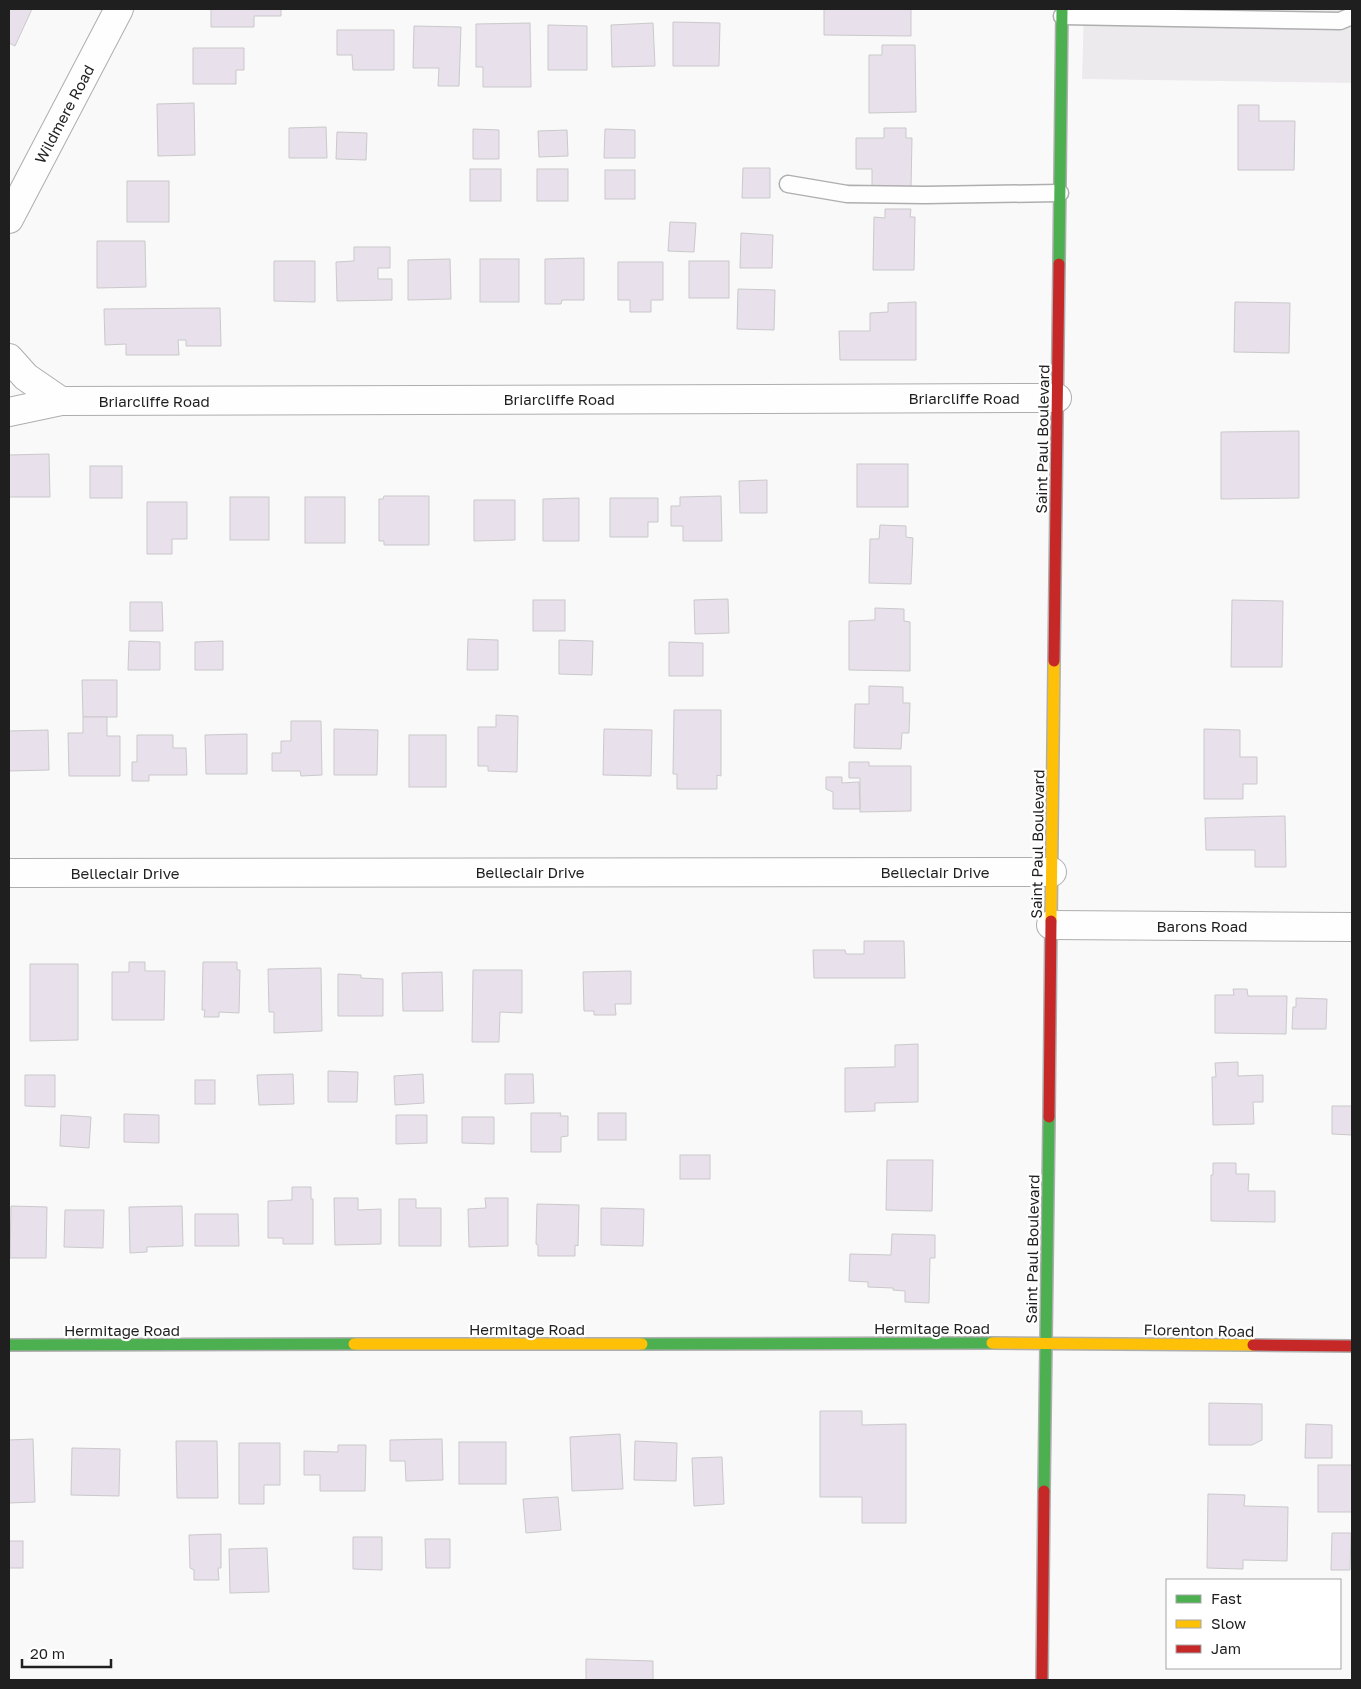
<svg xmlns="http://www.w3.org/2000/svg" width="1361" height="1689" viewBox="0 0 1361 1689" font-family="'Golos Text',sans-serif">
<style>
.built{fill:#edeaee}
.building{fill:#e8e0eb;stroke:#cac9ca}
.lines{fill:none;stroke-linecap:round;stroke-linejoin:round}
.lane-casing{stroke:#aeaeae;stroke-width:19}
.street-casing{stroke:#aeaeae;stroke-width:30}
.fast-casing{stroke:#aeaeae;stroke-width:14}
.slow-casing{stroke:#aeaeae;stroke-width:14}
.jam-casing{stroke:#aeaeae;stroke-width:14}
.lane{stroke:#fefefe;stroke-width:16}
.street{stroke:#fefefe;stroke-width:28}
.fast{stroke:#4caf50;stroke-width:11}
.slow{stroke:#ffc107;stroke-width:11}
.jam{stroke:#c62828;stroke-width:11}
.labels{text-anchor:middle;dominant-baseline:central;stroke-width:4.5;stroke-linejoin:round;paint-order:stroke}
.street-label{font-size:15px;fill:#201f20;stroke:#fff}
</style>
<rect width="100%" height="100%" fill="#faf9fa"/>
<path class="built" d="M1084 9H1352V83L1082 79Z"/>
<g class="building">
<path d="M9 9H32L15 46 9 43Z"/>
<path d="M211 9H281V16H254V27H211Z"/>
<path d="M824 9H911V36L824 35Z"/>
<path d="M673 22 720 23 719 66H673Z"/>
<path d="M530 23 531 87H483V67H476V24Z"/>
<path d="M653 23 655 66 612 67 611 25Z"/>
<path d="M548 25 587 26V70H548Z"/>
<path d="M414 26 461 27 459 86H438L439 68H413Z"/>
<path d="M337 30H394V70H353L352 55H337Z"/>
<path d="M882 45H915L916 112 869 113V55H882Z"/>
<path d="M193 48H244V70H236V84H193Z"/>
<path d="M194 103 195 155 158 156 157 104Z"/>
<path d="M1238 105H1259V121H1295L1294 170H1238Z"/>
<path d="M326 127 327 158H289V128Z"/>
<path d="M884 128H906V138H912L911 188H872V169H856V138H884Z"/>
<path d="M473 129 499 130V159H473Z"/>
<path d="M605 129 635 130V158H604Z"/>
<path d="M567 130 568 156 539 157 538 131Z"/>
<path d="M337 132 367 133 366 160 336 159Z"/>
<path d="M743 168H770V198H742Z"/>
<rect x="470" y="169" width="31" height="32"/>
<rect x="537" y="169" width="31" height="32"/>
<rect x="605" y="170" width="30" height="29"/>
<rect x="127" y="181" width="42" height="41"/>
<path d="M885 209H911L910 217H915L914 270H873L874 217 885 218Z"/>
<path d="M670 222 696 223 694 252 668 251Z"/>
<path d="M741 233 773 235 772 268H740Z"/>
<path d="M97 241H145L146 287 97 288Z"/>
<path d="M354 247H390V268H378V279H392V300L337 301 336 262 354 261Z"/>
<path d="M584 258V300H562L561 304H545V259Z"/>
<path d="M450 259 451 299 408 300V260Z"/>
<rect x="480" y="259" width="39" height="43"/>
<path d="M274 261H315V302L274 301Z"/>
<rect x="689" y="261" width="40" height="37"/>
<path d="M618 262H663V300H651V312H630V300H618Z"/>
<path d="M738 289 775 290 774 330 737 329Z"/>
<path d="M916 302V360H840L839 331H870V313L888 312V303Z"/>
<path d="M1235 302 1290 303 1289 353 1234 352Z"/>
<path d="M220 308 221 346H186V340H178L179 355H126V344L105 345 104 309Z"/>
<path d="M1299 431V498L1221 499V432Z"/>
<path d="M49 454 50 497H9V455Z"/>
<rect x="857" y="464" width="51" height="43"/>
<rect x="90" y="466" width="32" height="32"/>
<path d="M767 480V513H740L739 481Z"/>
<path d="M384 496H429V545H384V541H379V499H383Z"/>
<path d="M721 496 722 541H683V526H671V506H680V497Z"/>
<rect x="230" y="497" width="39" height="43"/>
<rect x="305" y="497" width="40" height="46"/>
<path d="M579 498V541H543V499Z"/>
<path d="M610 498H658V522H648V537H610Z"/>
<path d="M474 500H515V540L474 541Z"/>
<path d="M147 502H187V539H172V554H147Z"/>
<path d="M880 525 906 526V537L913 538 911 584 869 583 870 539H879Z"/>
<path d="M728 599 729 633 695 634 694 600Z"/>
<rect x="533" y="600" width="32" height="31"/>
<path d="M1232 600 1283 601 1282 667H1231Z"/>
<path d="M130 602H162L163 631H130Z"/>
<path d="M875 608 904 609V621L910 622V671L849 670V621L875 620Z"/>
<path d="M468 639 498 640V670H467Z"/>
<path d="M559 640 593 641 592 675 559 674Z"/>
<path d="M129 641 160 642V670H128Z"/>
<path d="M223 641V670H195V642Z"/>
<path d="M669 642 703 643V676H669Z"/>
<path d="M82 680H117V717H83Z"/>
<path d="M869 686 903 687V703H910L909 733H902L901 749 854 748 855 704H869Z"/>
<path d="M674 710H721V776L717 775V789H677V774H673Z"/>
<path d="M496 715 518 716 517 772 488 771V766H478V727H496Z"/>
<path d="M83 717H107V736H120V776H69L68 733H83Z"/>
<path d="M291 721H321L322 775 301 776 300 771H272V753H281V741H291Z"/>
<path d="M334 729 378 730 377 775H334Z"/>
<path d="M604 729 652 730 651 776 603 775Z"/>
<path d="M1204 729 1240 730V757H1257V784H1243V799H1204Z"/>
<path d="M48 730 49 770 9 771V731Z"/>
<path d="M247 734V774H206L205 735Z"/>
<path d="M137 735H173V748H186L187 775H149V781H132V762H137Z"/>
<rect x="409" y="735" width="37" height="52"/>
<path d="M849 762H869V766H911V811L860 812V778H849Z"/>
<path d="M826 777H842V783L859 782 860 809H833V792L826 789Z"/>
<path d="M1285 816 1286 867H1255V850H1206L1205 818Z"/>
<path d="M864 941H904L905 978H814L813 950H845L846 954H864Z"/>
<path d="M129 962H145V971H165L164 1020H112V972H129Z"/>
<path d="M203 962H237V970H240L239 1013 219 1012V1017H204L205 1010H202Z"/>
<path d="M30 964H78V1040L30 1041Z"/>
<path d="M321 968 322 1031 274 1033V1012H269L268 969Z"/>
<path d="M473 970H522V1013L500 1012 499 1042H472Z"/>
<path d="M631 971V1004H615L616 1015H594V1011H584L583 972Z"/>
<path d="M442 972 443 1011H403L402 973Z"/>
<path d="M338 974 361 975V978L383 979V1016H338Z"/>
<path d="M1233 989H1247L1248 996H1287L1286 1034 1215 1033V995H1234Z"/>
<path d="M1296 998 1327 999 1326 1029H1292L1293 1007H1296Z"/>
<path d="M918 1044V1102L875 1103V1111L845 1112V1068L895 1067V1045Z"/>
<path d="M1238 1062V1076L1263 1075V1102H1253L1254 1124 1213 1125 1212 1077H1216L1215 1063Z"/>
<path d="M328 1071 358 1072 357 1102H328Z"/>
<path d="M293 1074 294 1104 259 1105 257 1075Z"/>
<path d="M423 1074 424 1103 395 1105 394 1076Z"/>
<path d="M505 1074H533L534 1103 505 1104Z"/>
<path d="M25 1075H55V1107L25 1106Z"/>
<rect x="195" y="1080" width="20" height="24"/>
<path d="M1332 1106H1352V1135L1332 1134Z"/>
<path d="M531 1113H561L560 1116H568V1136L561 1137V1152H531Z"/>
<rect x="598" y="1113" width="28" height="27"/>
<path d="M124 1114 159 1115V1143L124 1142Z"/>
<path d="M61 1115 91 1117 89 1148 60 1146Z"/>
<path d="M396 1115H427V1143L396 1144Z"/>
<path d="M462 1117H494V1144L462 1143Z"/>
<rect x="680" y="1155" width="30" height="24"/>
<path d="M887 1160H933L932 1211 886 1210Z"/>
<path d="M1213 1163H1236V1174H1249L1248 1191H1275V1222L1211 1221V1175H1213Z"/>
<path d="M292 1187H311V1199H313V1244H283V1238H268V1201L292 1200Z"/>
<path d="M334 1198H358V1210L381 1209V1244L335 1245Z"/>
<path d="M485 1198H508V1246L469 1247 468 1209 486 1208Z"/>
<path d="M399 1199H416V1208H441V1246H399Z"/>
<path d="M537 1204 579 1205 578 1246 575 1245V1256H538V1245L536 1244Z"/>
<path d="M11 1206 47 1207 46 1258H10Z"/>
<path d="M182 1206 183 1246 147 1247V1252L130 1253 129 1207Z"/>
<path d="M601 1208 644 1209 643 1246 601 1245Z"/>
<path d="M65 1210H104L103 1248 64 1247Z"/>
<path d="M195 1214H238L239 1246H195Z"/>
<path d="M892 1234 935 1235V1258H930L929 1303 905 1302V1291L893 1290V1288L868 1287V1282L849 1281 850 1254 891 1255Z"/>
<path d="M1209 1403 1262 1404V1440L1252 1445H1209Z"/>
<path d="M820 1411H862V1425L906 1424V1523H862V1497H820Z"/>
<path d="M1306 1424 1332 1425V1458H1305Z"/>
<path d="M620 1434 623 1489 572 1491 570 1437Z"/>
<path d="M33 1439 35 1502 9 1503V1440Z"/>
<path d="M442 1439 443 1480 406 1481 405 1461H390V1440Z"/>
<path d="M176 1441H217L218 1498H177Z"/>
<path d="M635 1441 677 1443 676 1481 634 1480Z"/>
<rect x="459" y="1442" width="47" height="42"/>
<path d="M239 1443H280V1485H264V1504H239Z"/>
<path d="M338 1445H366L365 1491H320V1475H304V1451L338 1452Z"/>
<path d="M72 1448 120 1449 119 1496 71 1495Z"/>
<path d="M722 1457 724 1504 694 1506 692 1458Z"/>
<rect x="1318" y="1465" width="34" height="47"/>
<path d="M1208 1494 1245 1495 1244 1506 1288 1507 1287 1561 1243 1560V1569L1207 1568Z"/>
<path d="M558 1497 561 1530 526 1533 523 1499Z"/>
<path d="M1332 1533H1351L1350 1570H1331Z"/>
<path d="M221 1534V1568H218L219 1580H194V1570L190 1568 189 1535Z"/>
<path d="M353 1537H382V1570L353 1569Z"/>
<path d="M425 1539H450V1568H426Z"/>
<rect x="9" y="1541" width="14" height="27"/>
<path d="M267 1548 269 1592 230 1593 229 1549Z"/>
<path d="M586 1659 653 1661V1680H586Z"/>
</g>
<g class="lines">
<defs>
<g id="lane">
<path d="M1062 16 1340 21 1352 16"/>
<path d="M788 184 847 194 925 195 1060 193"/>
</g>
<g id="street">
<path d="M9 219 119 9"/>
<path d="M9 358 26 377 61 401 1057 398"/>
<path d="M9 412 61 401"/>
<path d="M9 873 1052 872"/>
<path d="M1051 925 1352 927"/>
</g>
<g id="fast">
<path d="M1059 264 1062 9"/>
<path d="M642 1344 992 1343"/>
<path d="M9 1345 354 1344"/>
<path d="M1044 1491 1049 1117"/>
</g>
<g id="slow">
<path d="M1051 921 1054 661"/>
<path d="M992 1343 1253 1345"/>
<path d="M354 1344H642"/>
</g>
<g id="jam">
<path d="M1054 661 1059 264"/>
<path d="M1049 1117 1051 921"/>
<path d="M1253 1345 1352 1346"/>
<path d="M1042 1680 1044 1491"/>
</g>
</defs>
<use href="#lane" class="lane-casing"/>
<use href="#street" class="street-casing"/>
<use href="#fast" class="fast-casing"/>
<use href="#slow" class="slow-casing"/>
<use href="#jam" class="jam-casing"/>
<use href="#lane" class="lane"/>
<use href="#street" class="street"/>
<use href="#fast" class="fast"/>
<use href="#slow" class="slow"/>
<use href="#jam" class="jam"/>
</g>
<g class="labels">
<g class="street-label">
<text transform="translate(64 114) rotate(-62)">Wildmere Road</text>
<text x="964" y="398">Briarcliffe Road</text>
<text x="559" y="399">Briarcliffe Road</text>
<text x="154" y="401">Briarcliffe Road</text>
<text transform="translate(1042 439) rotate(-89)">Saint Paul Boulevard</text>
<text transform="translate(1037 844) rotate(-89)">Saint Paul Boulevard</text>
<text x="530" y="872">Belleclair Drive</text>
<text x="935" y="872">Belleclair Drive</text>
<text x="125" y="873">Belleclair Drive</text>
<text x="1202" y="926">Barons Road</text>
<text transform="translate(1032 1249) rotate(-89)">Saint Paul Boulevard</text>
<text x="932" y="1328">Hermitage Road</text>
<text x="527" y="1329">Hermitage Road</text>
<text x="122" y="1330">Hermitage Road</text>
<text transform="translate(1199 1330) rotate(1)">Florenton Road</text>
</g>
</g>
<rect width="1361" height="1689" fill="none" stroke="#201f20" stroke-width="20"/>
<rect x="1166" y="1579" width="175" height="90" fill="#ffffff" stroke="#a6a5a6"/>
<rect x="1176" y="1595" width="25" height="8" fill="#4caf50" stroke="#a6a5a6"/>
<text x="1211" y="1604" font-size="15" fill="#201f20">Fast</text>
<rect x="1176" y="1620" width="25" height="8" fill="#ffc107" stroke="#a6a5a6"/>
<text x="1211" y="1629" font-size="15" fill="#201f20">Slow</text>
<rect x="1176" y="1645" width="25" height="8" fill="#c62828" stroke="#a6a5a6"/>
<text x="1211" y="1654" font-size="15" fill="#201f20">Jam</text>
<path d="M22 1659v8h89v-8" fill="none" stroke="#201f20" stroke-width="2.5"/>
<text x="30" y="1659" font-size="15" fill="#201f20" stroke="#ffffff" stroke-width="4" paint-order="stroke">20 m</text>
</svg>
